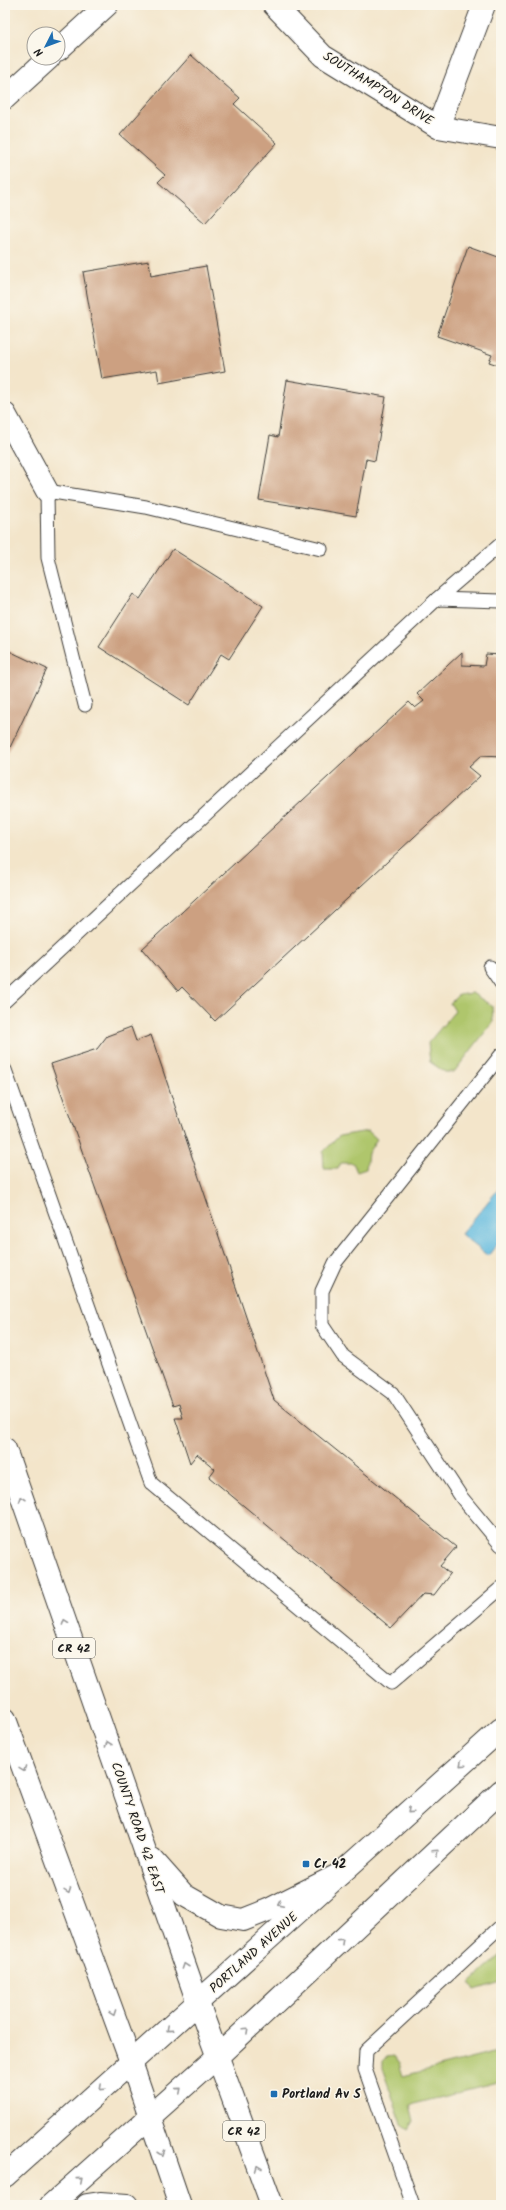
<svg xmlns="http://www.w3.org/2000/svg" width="506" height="2210" viewBox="0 0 506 2210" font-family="Kalam,sans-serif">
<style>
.green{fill:#afc66c;stroke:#667144}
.water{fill:#60bade;stroke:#3e6b7d}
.building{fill:#cca081}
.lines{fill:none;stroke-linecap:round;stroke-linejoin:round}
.lane-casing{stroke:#3c3a36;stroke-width:15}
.street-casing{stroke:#3c3a36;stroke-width:24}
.secondary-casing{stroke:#3c3a36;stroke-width:24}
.highway-casing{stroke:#3c3a36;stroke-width:24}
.lane{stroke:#fff;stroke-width:13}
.street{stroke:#fff;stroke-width:22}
.secondary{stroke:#fff;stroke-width:22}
.highway{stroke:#fff;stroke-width:22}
.oneway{stroke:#999}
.poi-dot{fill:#1f6fb2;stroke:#fbf7ec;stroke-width:1.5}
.labels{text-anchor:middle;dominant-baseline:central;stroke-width:3;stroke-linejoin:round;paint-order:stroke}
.shield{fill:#fbf7ec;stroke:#5f5e5a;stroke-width:1}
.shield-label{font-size:12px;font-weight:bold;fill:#1c1c1c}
.street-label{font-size:13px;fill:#1c1c1c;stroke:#fbf7ec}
.poi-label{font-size:13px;font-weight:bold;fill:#1c1c1c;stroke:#fbf7ec;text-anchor:start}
</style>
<rect width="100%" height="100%" fill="#fbf7ec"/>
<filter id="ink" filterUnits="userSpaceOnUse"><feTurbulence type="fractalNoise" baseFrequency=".025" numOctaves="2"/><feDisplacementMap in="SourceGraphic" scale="8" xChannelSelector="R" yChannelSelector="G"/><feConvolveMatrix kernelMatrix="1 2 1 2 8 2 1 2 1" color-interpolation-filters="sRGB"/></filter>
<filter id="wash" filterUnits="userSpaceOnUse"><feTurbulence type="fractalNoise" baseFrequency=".012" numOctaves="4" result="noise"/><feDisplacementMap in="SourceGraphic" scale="16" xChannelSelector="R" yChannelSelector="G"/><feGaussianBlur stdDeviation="0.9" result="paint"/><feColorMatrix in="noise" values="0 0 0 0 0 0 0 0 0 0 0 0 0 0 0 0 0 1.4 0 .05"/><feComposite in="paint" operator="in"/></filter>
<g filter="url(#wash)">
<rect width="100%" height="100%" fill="#f3e5ca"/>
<g class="green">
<path d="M472 993 492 1006 493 1022 454 1072H445L430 1062 428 1043 455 1011 450 1003 458 995Z"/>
<path d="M368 1131 377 1139 368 1153 366 1169 357 1172 353 1163H341L338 1169H324L323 1152 339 1136Z"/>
<path d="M501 1955V1982L475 1990 470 1983Z"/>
<path d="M501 2051V2082L410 2105 414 2121 409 2129 402 2124 382 2068V2061L387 2057 394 2056 399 2063 403 2076Z"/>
</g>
<path class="water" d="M501 1186V1239L488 1256 461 1234Z"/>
<g id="blocks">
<g class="building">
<path d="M191 55 240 98 234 104 277 143 205 223 158 182 165 175 120 135Z"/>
<path d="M468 246 501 258V366L489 362 492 355 437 336Z"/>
<path d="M149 261 151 276 206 266 225 371 159 383 157 370 102 379 83 272Z"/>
<path d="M287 380 386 397 375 461 366 459 356 516 259 500 270 435 278 437Z"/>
<path d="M173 549 263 606 229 659 221 654 189 705 99 647 133 594 140 599Z"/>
<path d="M5 649 47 669 5 758Z"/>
<path d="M462 652V665L484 666 486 654 501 655V757L481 756 469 767 480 776 215 1021 182 987 178 991 142 949 409 702 415 708 424 701 417 694Z"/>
<path d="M131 1027 136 1041 151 1035 274 1400 456 1547 440 1566 450 1574 434 1595 423 1594 391 1628 209 1477 215 1469 197 1454 190 1463 175 1418H183L179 1404 173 1406 51 1064 97 1049 107 1036Z"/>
</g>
</g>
</g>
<g filter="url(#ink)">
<use href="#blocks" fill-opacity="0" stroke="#3c3a36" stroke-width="1"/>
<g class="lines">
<defs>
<g id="lane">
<path d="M437 599 501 601"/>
<path d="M85 705 48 558 47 491 146 507 321 549"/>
<path d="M490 967 501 983"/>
<path d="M5 1001 437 599 501 544"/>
<path d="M501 1055 335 1263 322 1291V1325L343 1356 393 1393 462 1498 501 1545"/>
<path d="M5 1070 151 1483 391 1683 501 1588"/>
<path d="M413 2205 365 2069 366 2051 501 1926"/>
</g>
<g id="street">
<path d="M274 5 323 56 438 127 501 138"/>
<path d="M58 50 107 5"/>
<path d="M5 98 49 58"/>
<path d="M438 127 484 5"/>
<path d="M5 414 47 491"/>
</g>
<g id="secondary">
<path d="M5 2176 501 1729"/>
<path d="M51 2205 217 2057 501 1791"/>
</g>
<g id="highway">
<path d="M5 1449 198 2003 272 2205"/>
<path d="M5 1719 131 2062 180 2205"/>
<path d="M152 1859 184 1895 221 1916 243 1920 268 1910 340 1874"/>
<path d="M87 2205 100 2203 127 2205"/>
</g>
</defs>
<use href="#lane" class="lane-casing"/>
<use href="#street" class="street-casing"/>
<use href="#secondary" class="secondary-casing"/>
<use href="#highway" class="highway-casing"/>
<use href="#lane" class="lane"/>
<use href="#street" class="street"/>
<use href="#secondary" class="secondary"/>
<use href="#highway" class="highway"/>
</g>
<defs><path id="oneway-chevron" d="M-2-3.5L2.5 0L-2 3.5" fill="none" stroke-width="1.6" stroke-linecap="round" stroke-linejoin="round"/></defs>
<g class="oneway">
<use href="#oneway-chevron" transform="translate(22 1499) rotate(-109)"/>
<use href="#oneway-chevron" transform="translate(65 1622) rotate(-109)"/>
<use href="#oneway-chevron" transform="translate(108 1744) rotate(-109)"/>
<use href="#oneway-chevron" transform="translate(462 1764) rotate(138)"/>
<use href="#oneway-chevron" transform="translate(23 1769) rotate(70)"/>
<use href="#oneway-chevron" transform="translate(410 1811) rotate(138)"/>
<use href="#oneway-chevron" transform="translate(436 1852) rotate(-43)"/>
<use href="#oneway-chevron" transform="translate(68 1891) rotate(70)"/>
<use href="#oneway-chevron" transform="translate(280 1904) rotate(154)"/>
<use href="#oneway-chevron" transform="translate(341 1941) rotate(-43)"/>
<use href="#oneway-chevron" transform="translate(185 1966) rotate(-109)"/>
<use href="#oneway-chevron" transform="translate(113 2013) rotate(70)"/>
<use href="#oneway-chevron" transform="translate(169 2029) rotate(139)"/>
<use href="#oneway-chevron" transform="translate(246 2030) rotate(-43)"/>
<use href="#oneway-chevron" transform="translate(102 2088) rotate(138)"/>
<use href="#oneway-chevron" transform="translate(179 2090) rotate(-41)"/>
<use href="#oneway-chevron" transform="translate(162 2153) rotate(71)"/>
<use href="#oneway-chevron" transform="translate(258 2168) rotate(-111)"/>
<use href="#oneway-chevron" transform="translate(80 2180) rotate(-41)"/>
</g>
</g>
<g class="poi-dot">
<rect x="302" y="1860" width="8" height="8" rx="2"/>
<rect x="270" y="2090" width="8" height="8" rx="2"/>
</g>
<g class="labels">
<g class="shield">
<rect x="53" y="1638" width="42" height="20" rx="3"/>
<rect x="223" y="2121" width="42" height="20" rx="3"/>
</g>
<g class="shield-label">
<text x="74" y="1648">CR 42</text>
<text x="244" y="2131">CR 42</text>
</g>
<g class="street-label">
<text transform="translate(378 89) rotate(32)">SOUTHAMPTON DRIVE</text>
<text transform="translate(137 1828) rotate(71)">COUNTY ROAD 42 EAST</text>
<text transform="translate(254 1953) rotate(-42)">PORTLAND AVENUE</text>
</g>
<g class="poi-label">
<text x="314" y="1864">Cr 42</text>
<text x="282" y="2094">Portland Av S</text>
</g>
</g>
<rect width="506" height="2210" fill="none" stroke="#fbf7ec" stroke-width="20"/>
<g transform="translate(46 46) rotate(228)"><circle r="19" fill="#fbf7ec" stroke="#a29f99"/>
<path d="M0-3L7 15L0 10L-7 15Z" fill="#1f6fb2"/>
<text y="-6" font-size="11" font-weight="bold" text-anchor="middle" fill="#1c1c1c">N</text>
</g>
</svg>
